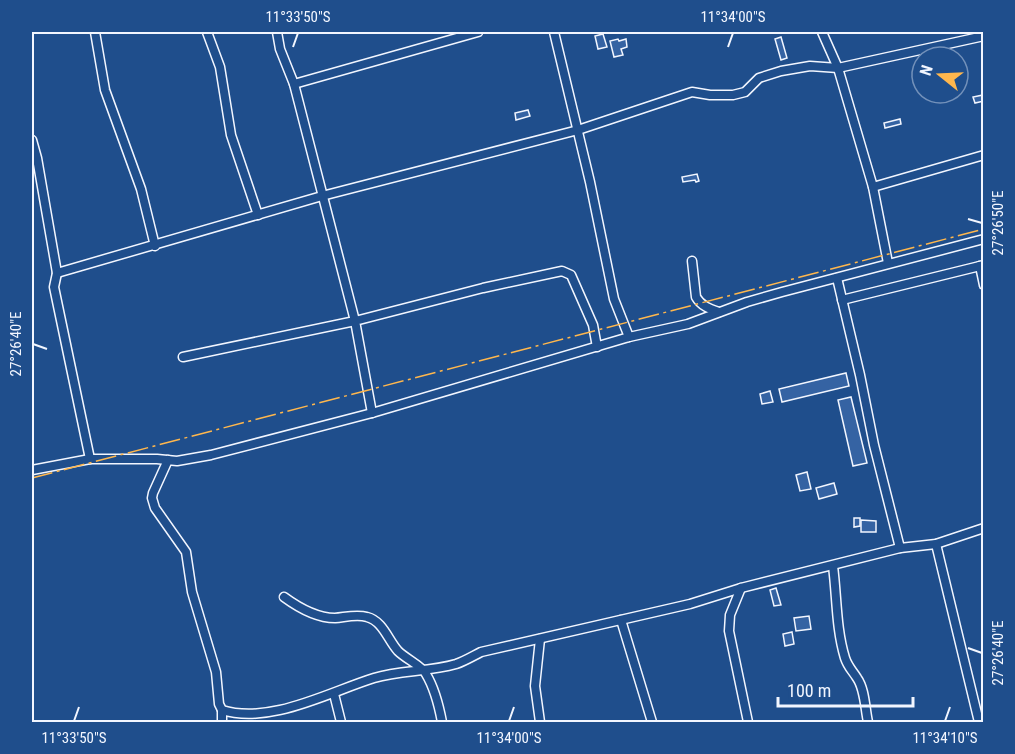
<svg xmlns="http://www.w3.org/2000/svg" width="1015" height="754" viewBox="0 0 1015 754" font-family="'Roboto Condensed',sans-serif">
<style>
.building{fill:#3563a3;stroke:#f2f6ff;stroke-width:1.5}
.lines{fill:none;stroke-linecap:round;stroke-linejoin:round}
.minor-casing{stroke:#f2f6ff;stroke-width:11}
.minor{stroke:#1f4e8c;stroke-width:8}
.power{stroke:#ffb74d;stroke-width:1.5;stroke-dasharray:21 4.5 3 4.5;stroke-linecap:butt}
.ticks{fill:none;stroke:#f2f6ff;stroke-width:2}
.neatline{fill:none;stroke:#f2f6ff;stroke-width:2}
.ticks-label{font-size:15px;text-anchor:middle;fill:#f2f6ff}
</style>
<rect width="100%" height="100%" fill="#1f4e8c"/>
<g class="building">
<path d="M603 34 607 47 598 49 595 36Z"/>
<path d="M781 37 787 58 781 60 775 39Z"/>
<path d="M618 39 619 41 626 39 627 47 621 49 623 55 614 57 610 41Z"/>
<path d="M983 95 984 101 975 103 973 97Z"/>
<path d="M528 110 530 116 516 120 515 113Z"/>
<path d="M900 119 901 124 885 128 884 123Z"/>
<path d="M697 174 699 181 696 182 695 180 683 182 682 177Z"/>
<path d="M846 373 849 386 782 402 779 389Z"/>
<path d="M770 391 773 402 762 404 760 394Z"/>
<path d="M851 397 867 463 853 466 838 400Z"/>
<path d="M807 472 811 489 800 491 796 475Z"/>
<path d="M834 483 837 494 819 499 816 488Z"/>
<path d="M854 518H860V526L854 527Z"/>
<path d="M861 520 876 521V532H861Z"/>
<path d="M776 588 781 605 774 606 770 590Z"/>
<path d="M809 616 811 629 796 631 794 618Z"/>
<path d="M792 632 794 644 785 646 783 634Z"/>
</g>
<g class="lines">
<defs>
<g id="minor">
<path d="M95 32 105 90 141 189 155 246"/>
<path d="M207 32 220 67 231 135 258 215"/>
<path d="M554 32 590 182 614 299 629 337"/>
<path d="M822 32 838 68 873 187 888 263"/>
<path d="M294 84 478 32"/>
<path d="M32 140 37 158 57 273 54 287 90 459"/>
<path d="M873 187 984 155"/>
<path d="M692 261 696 297C701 306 710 309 719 312"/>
<path d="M980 266 984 285"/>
<path d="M57 273 322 196 578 130 692 92 710 95H733L745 92 759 78 781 71 810 66 838 68 984 36"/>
<path d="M837 278 860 375 874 445 900 548"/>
<path d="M842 300 984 265"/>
<path d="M183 357 355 321 294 84 280 49 277 32"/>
<path d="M372 413 355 321 483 288 562 271 571 275 593 325 597 347"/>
<path d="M168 460 153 493 152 498 155 508 186 552 192 592 216 672 219 704 222 710C270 725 329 692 374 678 400 670 429 672 456 664 465 661 473 656 481 652L690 604 741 588 900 548 936 544 984 528"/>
<path d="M32 470 90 459H157L177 461 211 455 372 413 629 337 688 324 747 302 782 292 984 239"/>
<path d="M936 544 979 722"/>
<path d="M833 566C837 597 836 629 845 658 848 667 852 670 857 678 865 689 865 709 868 722"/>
<path d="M741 588 730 615 729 631 748 722"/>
<path d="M284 597C299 608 316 618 335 618 346 617 357 614 367 617 383 621 388 640 398 651 406 659 422 666 426 674 435 689 439 706 442 722"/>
<path d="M621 620 652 722"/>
<path d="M540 639 535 686 540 722"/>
<path d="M334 694 341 722"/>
<path d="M222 710V722"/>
</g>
</defs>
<use href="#minor" class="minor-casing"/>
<use href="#minor" class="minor"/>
<path class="power" d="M32 478 984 229"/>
</g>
<path class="ticks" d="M293 47 298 33M728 47 733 33M968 219 982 223M33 344 47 349M968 648 982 653M74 721 79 707M509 721 514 707M945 721 950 707"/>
<rect width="1015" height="754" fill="none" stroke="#1f4e8c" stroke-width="66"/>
<g transform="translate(940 75) rotate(288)"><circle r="28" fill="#1f4e8c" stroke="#7391ba" stroke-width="1.5"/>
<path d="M0-4.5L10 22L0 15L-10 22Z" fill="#ffb74d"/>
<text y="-9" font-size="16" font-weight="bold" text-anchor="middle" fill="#f2f6ff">N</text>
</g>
<path d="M778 697v9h135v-9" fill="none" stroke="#f2f6ff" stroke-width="3"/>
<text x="787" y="697" font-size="18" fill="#f2f6ff" stroke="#1f4e8c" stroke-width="4.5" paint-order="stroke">100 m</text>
<rect x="33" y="33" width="949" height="688" class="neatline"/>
<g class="ticks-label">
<text x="298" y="22">11°33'50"S</text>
<text x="733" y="22">11°34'00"S</text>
<text transform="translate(998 223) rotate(-90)" y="5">27°26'50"E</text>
<text transform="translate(16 344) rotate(-90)" y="5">27°26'40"E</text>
<text transform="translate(998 653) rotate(-90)" y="5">27°26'40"E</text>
<text x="74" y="743">11°33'50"S</text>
<text x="509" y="743">11°34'00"S</text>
<text x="945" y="743">11°34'10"S</text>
</g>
</svg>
